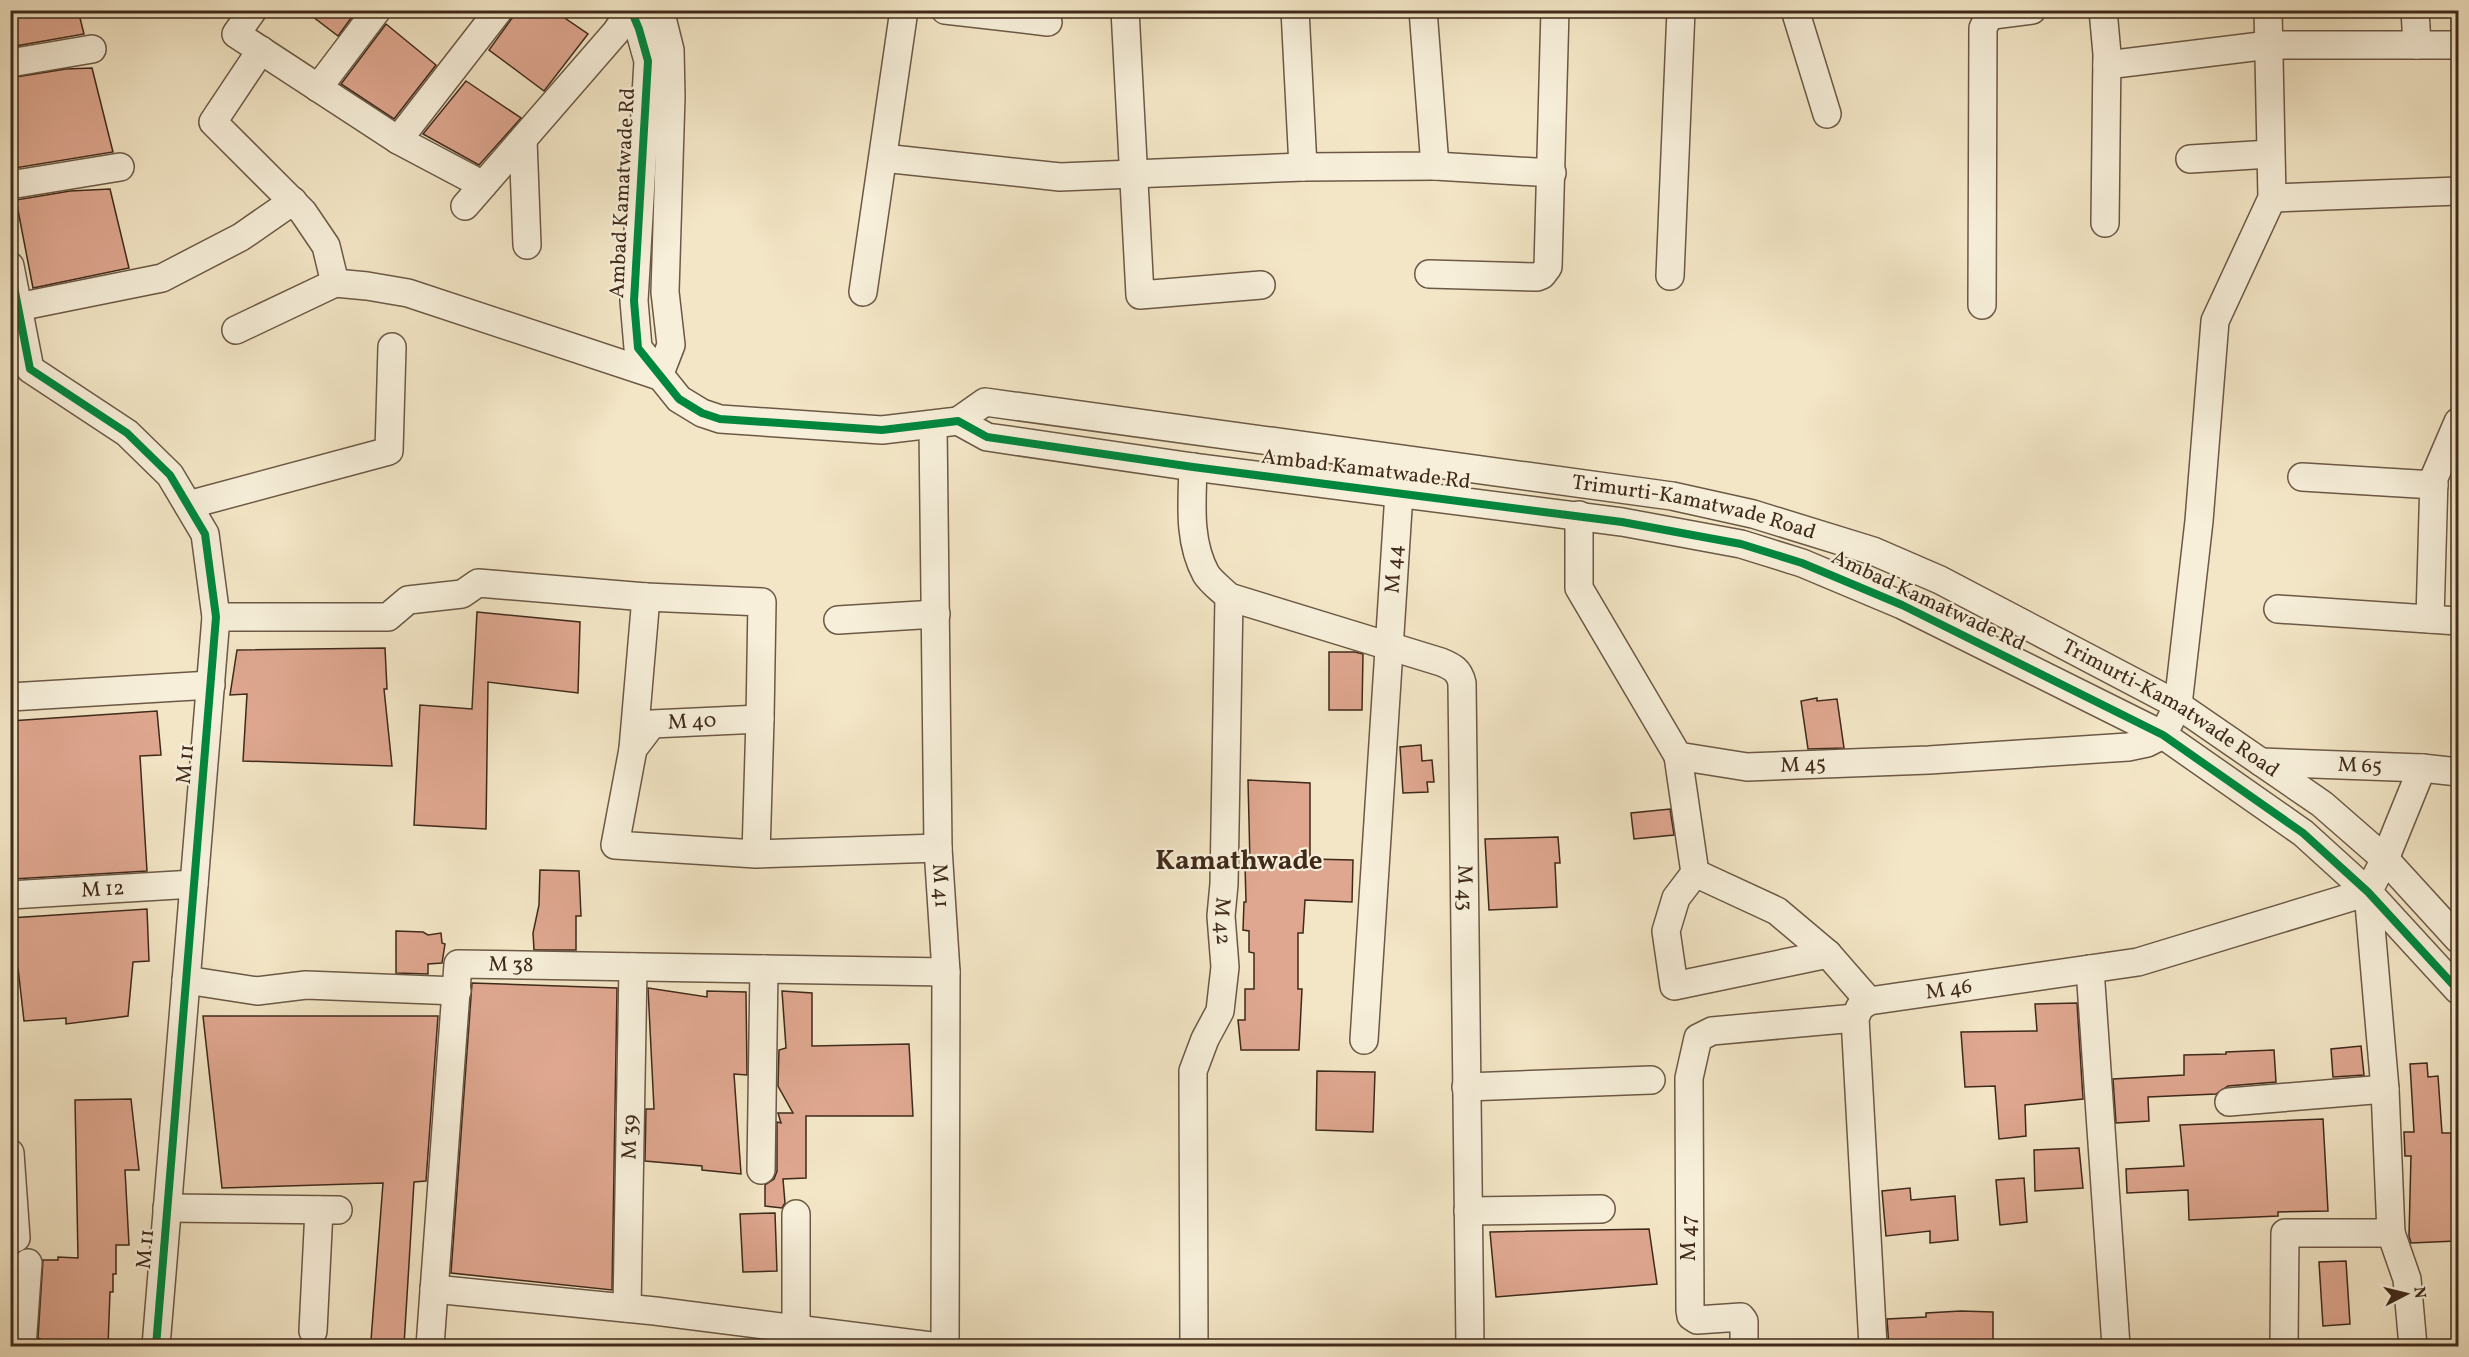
<svg xmlns="http://www.w3.org/2000/svg" width="2469" height="1357" viewBox="0 0 2469 1357" font-family="Vollkorn,serif">
<style>
.building{fill:#dfa790;stroke:#3f2a1a;stroke-width:1.5}
.lines{fill:none;stroke-linecap:round;stroke-linejoin:round}
.minor-casing{stroke:#6c5945;stroke-width:30}
.minor{stroke:#f7efda;stroke-width:27}
.cycleway-casing{stroke:#f7efda;stroke-width:11}
.cycleway{stroke:#00873e;stroke-width:8}
.labels{text-anchor:middle;dominant-baseline:central;stroke-width:4.5;stroke-linejoin:round;paint-order:stroke}
.street-label{font-size:21px;fill:#3f2a1a;stroke:#f7efda}
.district-label{font-size:27px;font-weight:bold;fill:#3f2a1a;stroke:#f7efda}
</style>
<rect width="100%" height="100%" fill="#f3e6c6"/>
<filter id="stains"><feTurbulence type="fractalNoise" baseFrequency=".00333" numOctaves="4"/><feColorMatrix values="0 0 0 0 .2 0 0 0 0 .09 0 0 0 0 .02 0 0 0 .5 -.17"/></filter>
<radialGradient id="worn" r=".72"><stop offset=".6" stop-color="#630" stop-opacity="0"/><stop offset="1" stop-color="#630" stop-opacity=".3"/></radialGradient>
<g class="building">
<path d="M10 10H78L84 34 10 47Z"/>
<path d="M304 10H357L338 36Z"/>
<path d="M518 10H553L588 34 544 91 489 50Z"/>
<path d="M386 24 436 65 394 119 341 84Z"/>
<path d="M92 68 113 152 15 168 10 143V78L66 69Z"/>
<path d="M466 81 521 118 479 165 423 134Z"/>
<path d="M110 189 129 268 33 288 16 200 70 191Z"/>
<path d="M477 612 580 622 578 693 488 682 486 829 414 825 420 705 472 709Z"/>
<path d="M385 648 387 689H384L392 766 243 761 247 694 230 695 237 650Z"/>
<path d="M1329 652H1355L1363 654 1362 710H1329Z"/>
<path d="M1817 698V701L1837 699 1844 748 1808 749 1801 701Z"/>
<path d="M157 711 161 755 140 756 147 871 13 879 10 721Z"/>
<path d="M1421 745 1422 761 1432 760 1434 782H1427L1428 792 1403 793 1400 747Z"/>
<path d="M1248 780 1310 783V859L1353 860 1352 902 1305 900 1303 933H1298V989H1302L1299 1050H1241L1238 1020H1245V989H1254V953L1249 952V931L1243 930 1244 902H1246L1245 864 1250 863Z"/>
<path d="M1670 809 1674 835 1634 839 1631 813Z"/>
<path d="M1558 837 1560 863H1555L1557 907 1489 910 1485 839Z"/>
<path d="M540 870 579 871 581 916H576V950H534L533 933 539 905Z"/>
<path d="M147 909 149 961 133 962 128 1016 66 1024V1018L24 1021 18 968H10V918Z"/>
<path d="M396 931 423 932 428 935 441 933 442 943 445 944 442 963 428 964V974L396 973Z"/>
<path d="M472 983 617 988 612 1290 451 1273Z"/>
<path d="M648 988 707 997V991L746 992 747 1075 734 1074 741 1174 702 1170V1166L645 1161 646 1109H654Z"/>
<path d="M782 991 812 993V1046L909 1044 913 1116H806V1178L783 1179 785 1203 782 1208 765 1206V1185L774 1179 777 1171V1122L781 1123 778 1113H793L778 1086 779 1050 786 1048Z"/>
<path d="M2077 1003 2083 1099 2025 1105 2026 1136 1999 1139 1995 1086 1965 1087 1961 1032 2037 1031 2035 1004Z"/>
<path d="M203 1016H438L426 1181 414 1182 404 1345 371 1340 383 1183 222 1188Z"/>
<path d="M2361 1046 2364 1075 2333 1077 2331 1049Z"/>
<path d="M2274 1050 2276 1082 2228 1086 2216 1094 2148 1097 2149 1121 2116 1123 2113 1079 2184 1075V1055L2226 1054V1052Z"/>
<path d="M2427 1063 2428 1077 2438 1076 2442 1133H2451L2452 1177H2455L2456 1241 2411 1243 2409 1236 2411 1156H2405L2404 1132H2414L2410 1064Z"/>
<path d="M1317 1071 1375 1072 1373 1132 1316 1130Z"/>
<path d="M131 1099 139 1170H125L129 1245H116V1274H113V1292H110L108 1346 41 1347V1339L38 1338 43 1260H58V1257L78 1258 75 1100Z"/>
<path d="M2323 1119 2328 1211 2278 1212V1216L2189 1220 2188 1190 2127 1193 2126 1169 2184 1166 2180 1125Z"/>
<path d="M2079 1148 2083 1188 2035 1191 2034 1150Z"/>
<path d="M2024 1178 2027 1222 2000 1225 1996 1180Z"/>
<path d="M1910 1188 1911 1200 1955 1196 1958 1240 1930 1243V1231L1886 1236 1882 1191Z"/>
<path d="M775 1213 777 1271 743 1272 740 1214Z"/>
<path d="M1649 1229 1657 1284 1496 1297 1490 1232Z"/>
<path d="M2346 1261 2350 1324 2323 1326 2319 1262Z"/>
<path d="M1961 1311 1993 1312V1347H1889L1887 1319 1926 1317V1313Z"/>
</g>
<g class="lines">
<defs>
<g id="minor">
<path d="M253 10 236 34 398 140 499 10"/>
<path d="M631 10 639 29 648 61 634 301 638 348 679 399 702 413 720 419 882 430 958 421 987 437 1193 467 1622 522 1741 544 1802 563 1902 605 2163 735 2303 833 2368 892 2458 990"/>
<path d="M945 10 1048 22"/>
<path d="M1125 10 1140 295 1261 285"/>
<path d="M1295 10 1303 167"/>
<path d="M1795 10 1827 114"/>
<path d="M2103 10 2107 54 2105 223"/>
<path d="M2415 10 2417 45"/>
<path d="M10 63 92 49"/>
<path d="M2107 65 2269 45H2458"/>
<path d="M318 88 377 10"/>
<path d="M398 140 483 185"/>
<path d="M523 140 527 245"/>
<path d="M883 158 1060 177 1303 167 1435 166 1423 10"/>
<path d="M2190 159 2270 154"/>
<path d="M1435 166 1552 173"/>
<path d="M10 185 120 167"/>
<path d="M2272 198 2458 191"/>
<path d="M465 206 616 32 631 10"/>
<path d="M10 266 30 369 127 433 170 475 205 534 216 617 156 1346"/>
<path d="M1429 274 1537 277 1542 275 1548 267 1555 10"/>
<path d="M1670 276 1681 10"/>
<path d="M335 283 367 286 408 293 659 376"/>
<path d="M863 292 904 10"/>
<path d="M1982 305 1983 28 1988 18 1993 15 2032 10"/>
<path d="M18 307 162 278 241 237 293 201"/>
<path d="M236 330 335 283 326 246 303 212 213 122 261 50"/>
<path d="M659 376 671 345 665 292 671 96 670 50 660 10"/>
<path id="s1" d="M958 421 985 402 1672 496 1753 514 1873 551 1940 580 2178 705 2322 804 2385 859 2458 939"/>
<path id="s2" d="M933 426 938 848 946 972 945 1346"/>
<path id="s3" d="M1193 467C1192 503 1188 541 1206 574 1211 582 1222 590 1229 597L1224 884 1221 916 1225 967 1220 1011 1205 1039 1193 1071 1194 1346"/>
<path d="M2302 477 2434 485"/>
<path d="M188 505 389 451 392 347"/>
<path id="s4" d="M1579 515V588L1678 756 1747 767 1929 760 2128 747 2147 743 2163 735 2178 705 2199 521 2215 321 2272 198 2268 10"/>
<path id="s5" d="M1229 597 1441 662C1453 667 1459 670 1462 683L1470 1346"/>
<path d="M2278 609 2458 621"/>
<path d="M216 617H388L408 600 462 594 478 583 646 597 762 602 760 719"/>
<path d="M2430 619 2434 478 2458 422"/>
<path d="M838 620 936 614"/>
<path d="M10 697 211 685"/>
<path d="M633 749 646 597"/>
<path d="M1678 756 1695 873 1676 898 1666 931 1674 986 1828 954 1777 911 1695 873"/>
<path id="s6" d="M2261 762 2422 768 2458 772"/>
<path d="M756 854 760 719 652 724 633 749 615 845 756 854 938 848"/>
<path id="s7" d="M10 895 194 884"/>
<path d="M1828 954 1869 1001"/>
<path d="M2090 969 2116 1346"/>
<path d="M186 980 257 991 306 985 457 991"/>
<path id="s8" d="M1364 1040 1399 493"/>
<path d="M1466 1087 1651 1080"/>
<path d="M2229 1102 2385 1089"/>
<path d="M10 1153 16 1238"/>
<path d="M761 1170 764 969"/>
<path d="M167 1208 338 1210"/>
<path d="M1468 1211 1601 1209"/>
<path d="M2391 1233 2407 1279 2413 1346"/>
<path d="M434 1289 655 1311 931 1346"/>
<path id="s9" d="M627 1308 633 967"/>
<path d="M796 1329V1214"/>
<path d="M313 1331 319 1210"/>
<path d="M22 1346 28 1263"/>
<path id="s10" d="M430 1346 458 964 946 972"/>
<path d="M1744 1346V1321L1741 1317 1697 1320 1691 1316 1690 1310 1689 1078 1698 1038 1712 1031 1855 1018"/>
<path id="s11" d="M1873 1346 1855 1018 1860 1007 1869 1001 2138 962 2368 892"/>
<path d="M2284 1346 2285 1233H2391L2385 1089 2368 892 2385 859 2422 768"/>
</g>
</defs>
<use href="#minor" class="minor-casing"/>
<use href="#minor" class="minor"/>
<defs>
<g id="cycleway">
<path d="M631 10 639 29 648 61 634 301 638 348 679 399 702 413 720 419 882 430 958 421 987 437 1193 467 1622 522 1741 544 1802 563 1902 605 2163 735 2303 833 2368 892 2458 990"/>
<path d="M10 266 30 369 127 433 170 475 205 534 216 617 156 1346"/>
</g>
</defs>
<use href="#cycleway" class="cycleway-casing"/>
<use href="#cycleway" class="cycleway"/>
</g>
<g class="labels">
<g class="street-label">
<text transform="translate(623 193) rotate(-87)">Ambad Kamatwade Rd</text>
<text transform="translate(1366 470) rotate(7)">Ambad Kamatwade Rd</text>
<text stroke="none"><textPath href="#s1" startOffset="750">Trimurti-Kamatwade Road</textPath></text>
<text stroke="none"><textPath href="#s8" startOffset="472">M 44</textPath></text>
<text transform="translate(1928 601) rotate(25)">Ambad Kamatwade Rd</text>
<text stroke="none"><textPath href="#s1" startOffset="1272">Trimurti-Kamatwade Road</textPath></text>
<text transform="translate(692 722) rotate(-3)">M 40</text>
<text transform="translate(186 764) rotate(-85)">M 11</text>
<text stroke="none"><textPath href="#s4" startOffset="394">M 45</textPath></text>
<text stroke="none"><textPath href="#s6" startOffset="99">M 65</textPath></text>
<text stroke="none"><textPath href="#s2" startOffset="460">M 41</textPath></text>
<text stroke="none"><textPath href="#s5" startOffset="458">M 43</textPath></text>
<text stroke="none"><textPath href="#s7" startOffset="93">M 12</textPath></text>
<text stroke="none"><textPath href="#s3" startOffset="466">M 42</textPath></text>
<text stroke="none"><textPath href="#s10" startOffset="436">M 38</textPath></text>
<text stroke="none"><textPath href="#s11" startOffset="432">M 46</textPath></text>
<text stroke="none"><textPath href="#s9" startOffset="171">M 39</textPath></text>
<text transform="translate(1689 1238) rotate(-90)">M 47</text>
<text transform="translate(146 1249) rotate(-85)">M 11</text>
</g>
<g class="district-label">
<text x="1239" y="862">Kamathwade</text>
</g>
</g>
<rect width="2469" height="1357" fill="none" stroke="#f3e6c6" stroke-width="36"/>
<rect x="12" y="12" width="2445" height="1333" fill="none" stroke="#3f2a1a" stroke-width="3"/>
<rect x="18" y="18" width="2433" height="1321" fill="none" stroke="#3f2a1a" stroke-width="1.5"/>
<g transform="translate(2406 1294) rotate(83)" stroke="#f7efda" stroke-width="4.5" paint-order="stroke">
<path d="M0-4.5L10 22L0 15L-10 22Z" fill="#3f2a1a"/>
<text y="-9" font-size="16" font-weight="bold" text-anchor="middle" fill="#3f2a1a">N</text>
</g>
<rect width="100%" height="100%" filter="url(#stains)"/>
<rect width="100%" height="100%" fill="url(#worn)"/>
</svg>
